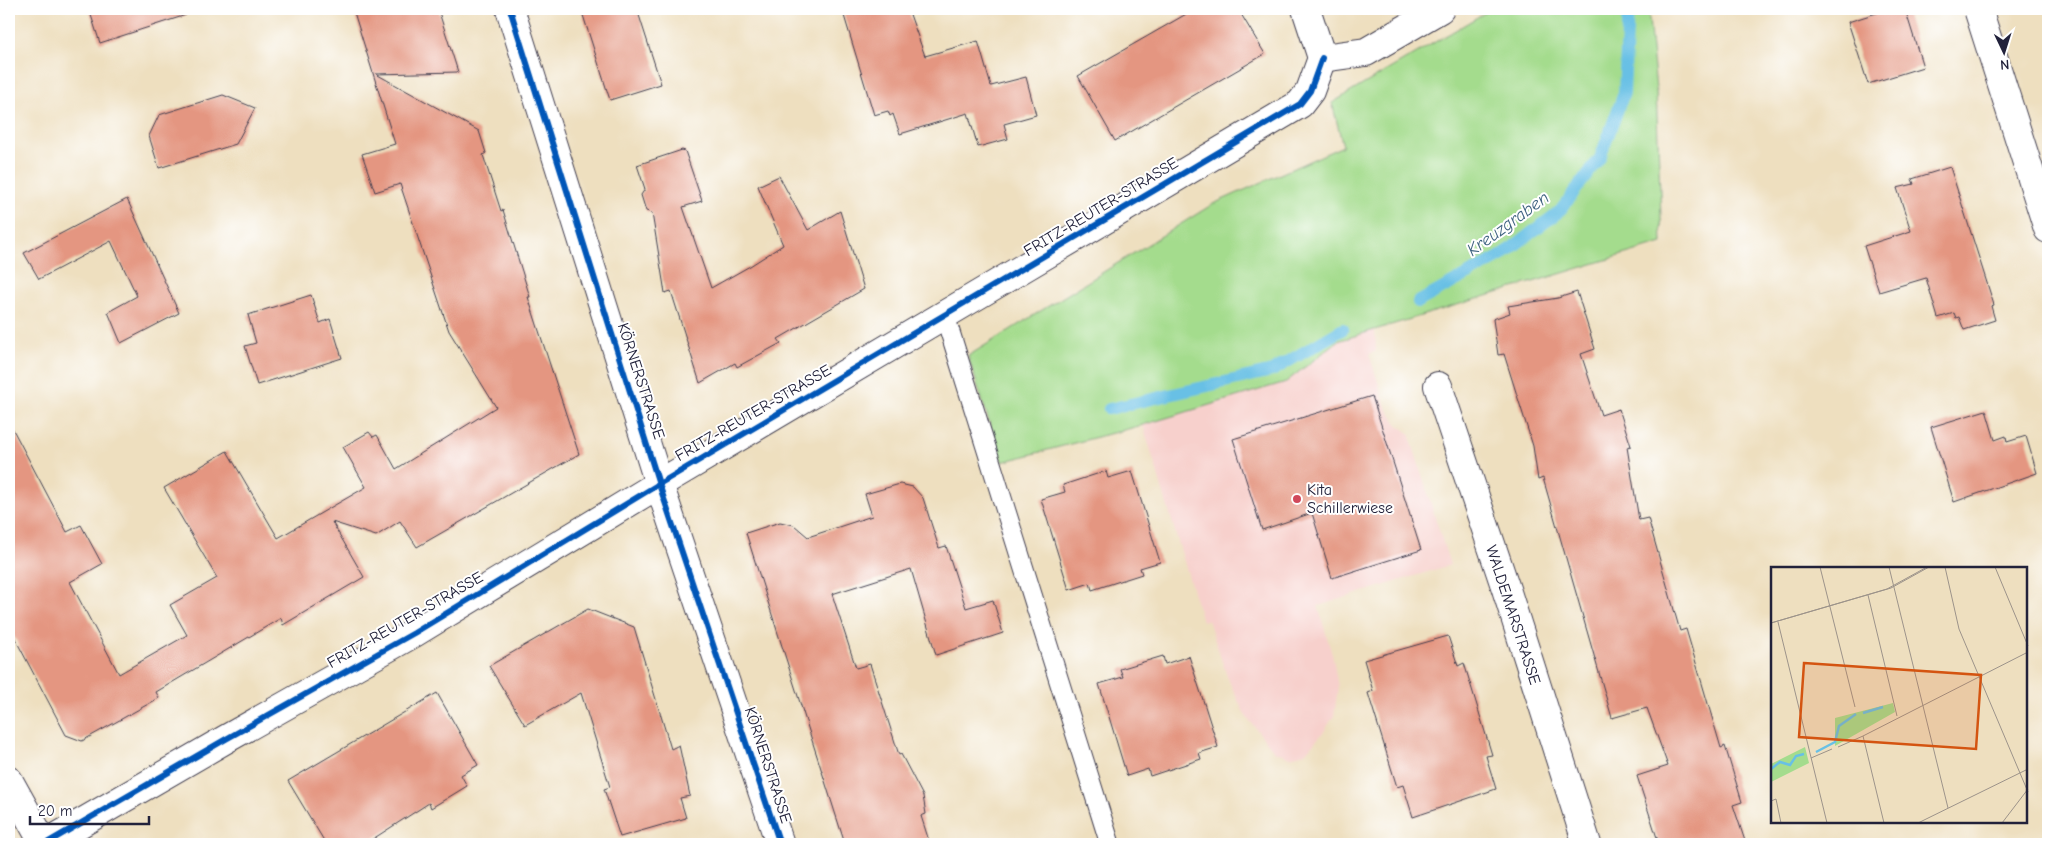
<svg xmlns="http://www.w3.org/2000/svg" width="2057" height="853" viewBox="0 0 2057 853" font-family="'Comic Neue',sans-serif">
<style>
.built{fill:#f7d0cc}
.green{fill:#a4dc8d;stroke:#637f64}
.lines{fill:none;stroke-linecap:round;stroke-linejoin:round}
.stream{stroke:#68c0e5;stroke-width:12}
.building{fill:#e49681}
.service-casing{stroke:#413e4f;stroke-width:21}
.minor-casing{stroke:#413e4f;stroke-width:30}
.service{stroke:#fff;stroke-width:19}
.minor{stroke:#fff;stroke-width:28}
.cycleway-casing{stroke:#fff;stroke-width:9}
.cycleway{stroke:#0057b8;stroke-width:6}
.poi-dot{fill:#d1495b;stroke:#fff;stroke-width:2}
.labels{text-anchor:middle;dominant-baseline:central;stroke-width:4;stroke-linejoin:round;paint-order:stroke}
.street-label{font-size:16px;fill:#22223b;stroke:#fff}
.poi-label{font-size:16px;fill:#22223b;stroke:#fff;text-anchor:start}
.water-label{font-size:18px;font-style:italic;fill:#3e617f;stroke:#fff}
.inset-river{fill:none;stroke:#68c0e5;stroke-width:2.5}
.inset-road{fill:none;stroke:#9c938a;stroke-width:1}
.view{fill:#d45411;fill-opacity:0.15;stroke:#d45411;stroke-width:2.5}
.inset-edge{fill:none;stroke:#22223b;stroke-width:2.5}
</style>
<rect width="100%" height="100%" fill="#fff"/>
<filter id="ink" filterUnits="userSpaceOnUse"><feTurbulence type="fractalNoise" baseFrequency=".02" numOctaves="2"/><feDisplacementMap in="SourceGraphic" scale="10" xChannelSelector="R" yChannelSelector="G"/><feConvolveMatrix kernelMatrix="1 2 1 2 8 2 1 2 1" color-interpolation-filters="sRGB"/></filter>
<filter id="wash" filterUnits="userSpaceOnUse"><feTurbulence type="fractalNoise" baseFrequency=".0096" numOctaves="4" result="noise"/><feDisplacementMap in="SourceGraphic" scale="20" xChannelSelector="R" yChannelSelector="G"/><feGaussianBlur stdDeviation="1.12" result="paint"/><feColorMatrix in="noise" values="0 0 0 0 0 0 0 0 0 0 0 0 0 0 0 0 0 1.4 0 .05"/><feComposite in="paint" operator="in"/></filter>
<g filter="url(#wash)">
<rect width="100%" height="100%" fill="#eedfbf"/>
<path class="built" d="M1375 330 1376 351 1369 354 1386 407 1398 425 1409 433 1450 565 1318 606 1333 658 1338 687 1334 716 1323 733 1305 753 1290 757 1274 751 1245 715 1228 679 1208 620 1202 621 1143 425 1286 382 1338 341Z"/>
<path class="green" d="M1491 9H1648L1656 89 1662 243 1338 341 1286 382 1143 425 1002 462 968 356 1213 204 1343 146 1332 103Z"/>
<g class="lines">
<g class="stream">
<path d="M1418 302 1501 256 1560 211 1600 158 1624 93 1628 9"/>
<path d="M1109 409 1272 371 1343 329"/>
</g>
</g>
<g id="blocks">
<g class="building">
<path d="M89 9H185L186 15 100 43Z"/>
<path d="M353 9H438L458 72 376 74 479 131 486 153 483 155 501 211 503 210 530 297H528L579 454 417 547 400 521 376 536 332 522 364 577 283 625 281 618 156 692 159 698 82 741 66 735 9 627V422L67 532 81 525 102 564 70 582 119 674 187 635 170 605 217 578 164 488 227 451 278 538 366 487 343 447 369 432 373 437 377 435 396 469 496 407 449 331 400 184 375 192 362 154 395 144Z"/>
<path d="M581 9H637L661 84 610 100Z"/>
<path d="M842 9H908L925 56 978 41 991 86 1026 77 1036 115 1004 124 1008 139 978 147 968 113 900 134 893 114 890 116 888 111 874 115Z"/>
<path d="M1195 9H1238L1265 54 1115 141 1078 76Z"/>
<path d="M1889 9H1905L1923 67 1868 84 1848 22Z"/>
<path d="M223 95 255 108 236 144 159 168 149 136 159 115Z"/>
<path d="M682 150 685 151 702 201 683 207 711 288 750 266 783 245 758 186 779 176 808 230 840 211 864 289 778 339 781 343 737 367 735 363 700 383 671 291 665 293 652 213 646 211 641 195 645 189 637 165Z"/>
<path d="M1950 167 1994 305 1991 306 1995 320 1964 330 1959 317 1956 318 1954 313 1938 318 1926 278 1879 292 1864 246 1911 231 1897 188 1914 184 1912 179Z"/>
<path d="M127 199 179 313 121 343 108 312 137 296 111 241 39 279 24 253Z"/>
<path d="M1577 292 1595 349 1581 354 1601 415 1619 409 1631 446 1627 447 1639 520 1648 518 1680 631 1686 629 1721 748 1725 746 1742 802 1733 805 1746 844H1659L1637 776 1668 766 1647 708 1612 718 1543 478 1538 480 1533 446 1504 354 1498 355 1493 319 1510 313 1508 306 1558 298Z"/>
<path d="M311 295 320 323 330 319 342 358 257 385 245 346 256 343 248 315Z"/>
<path d="M1372 396 1421 550 1332 578 1312 513 1262 530 1233 439Z"/>
<path d="M1986 410 1995 440 2006 436 2007 442 2026 436 2037 473 1954 502 1931 427Z"/>
<path d="M1106 471 1108 478 1132 471 1160 562 1140 568 1142 574 1092 590 1090 583 1069 590 1041 499 1065 492 1063 485Z"/>
<path d="M900 484 913 487 923 498 939 548 946 546 966 608 993 600 1003 633 936 655 911 569 832 594 856 668 870 664 899 755 901 754 923 796 926 814 921 816 930 844H845L746 533 780 522 794 525 808 537 872 516 865 494Z"/>
<path d="M588 609 634 627 671 749 679 745 690 796 680 798 686 818 620 837 604 789 610 787 581 693 525 725 489 666Z"/>
<path d="M1448 636 1458 666 1464 663 1492 755 1486 756 1496 789 1413 817 1403 785 1397 787 1368 693 1373 691 1364 660Z"/>
<path d="M1163 656 1165 664 1189 656 1218 747 1199 753 1201 759 1150 776 1148 769 1127 776 1099 684 1123 677 1120 669Z"/>
<path d="M437 693 478 765 461 775 467 786 431 808 429 803 365 844H326L288 781Z"/>
</g>
</g>
</g>
<g filter="url(#ink)">
<use href="#blocks" fill-opacity="0" stroke="#413e4f" stroke-width="1"/>
<g class="lines">
<defs>
<path id="service" d="M945 316 1110 844"/>
<g id="minor">
<path d="M510 9 659 484 780 844"/>
<path d="M1306 9 1322 58"/>
<path d="M1978 9 2048 229"/>
<path d="M1322 58 1366 52 1440 9"/>
<path d="M1438 386 1506 589 1587 844"/>
<path d="M9 781 44 844"/>
<path d="M45 844 226 739 414 633 659 484 1300 104 1310 91 1322 58"/>
</g>
</defs>
<use href="#service" class="service-casing"/>
<use href="#minor" class="minor-casing"/>
<use href="#service" class="service"/>
<use href="#minor" class="minor"/>
<defs>
<g id="cycleway">
<path d="M510 9 659 484 780 844"/>
<path d="M45 844 226 739 414 633 659 484 1300 104 1310 91 1322 58"/>
</g>
</defs>
<use href="#cycleway" class="cycleway-casing"/>
<use href="#cycleway" class="cycleway"/>
</g>
</g>
<circle class="poi-dot" cx="1297" cy="499" r="5"/>
<g class="labels">
<g class="street-label">
<text transform="translate(1101 207) rotate(-31)">FRITZ-REUTER-STRASSE</text>
<text transform="translate(641 381) rotate(72)">KÖRNERSTRASSE</text>
<text transform="translate(753 413) rotate(-30)">FRITZ-REUTER-STRASSE</text>
<text transform="translate(1513 615) rotate(72)">WALDEMARSTRASSE</text>
<text transform="translate(405 620) rotate(-30)">FRITZ-REUTER-STRASSE</text>
<text transform="translate(768 765) rotate(72)">KÖRNERSTRASSE</text>
</g>
<g class="poi-label">
<text x="1307" y="490">Kita<tspan x="1307" dy="18">Schillerwiese</tspan></text>
</g>
<g class="water-label">
<text transform="translate(1508 224) rotate(-36)">Kreuzgraben</text>
</g>
</g>
<g transform="translate(1771 567)">
<rect width="256" height="256" fill="#eedfbf"/>
<path d="M122 136 124 145 64 179V151ZM34 180 38 196 0 215V197Z" fill="#a4dc8d"/>
<path class="inset-river" d="M92 146 112 140M45 185 64 175 68 159 85 147M0 202 9 195 19 198 25 189 33 187"/>
<path class="inset-road" d="M49 0 84 140M118 0 177 241M174 0 188 62 257 225M224 0 257 79M97 28 126 149M7 55 56 256M0 56 120 21 158 0M0 56 116 22 156 0M92 169 257 85M92 169 113 256M67 180 92 169M40 191 61 182M0 234 5 232 10 256M147 256 257 202M231 256 257 222"/>
<path class="view" d="M33 96 210 108 205 182 28 170Z"/>
<rect width="256" height="256" class="inset-edge"/>
</g>
<rect width="2057" height="853" fill="none" stroke="#fff" stroke-width="30"/>
<g transform="translate(2004 52) rotate(176)" stroke="#ffffff" stroke-width="4" paint-order="stroke">
<path d="M0-4L9 19L0 12L-9 19Z" fill="#22223b"/>
<text y="-8" font-size="14" font-weight="bold" text-anchor="middle" fill="#22223b">N</text>
</g>
<path d="M30 816v8h119v-8" fill="none" stroke="#22223b" stroke-width="2.5"/>
<text x="38" y="816" font-size="15" fill="#22223b" stroke="#ffffff" stroke-width="4" paint-order="stroke">20 m</text>
</svg>
